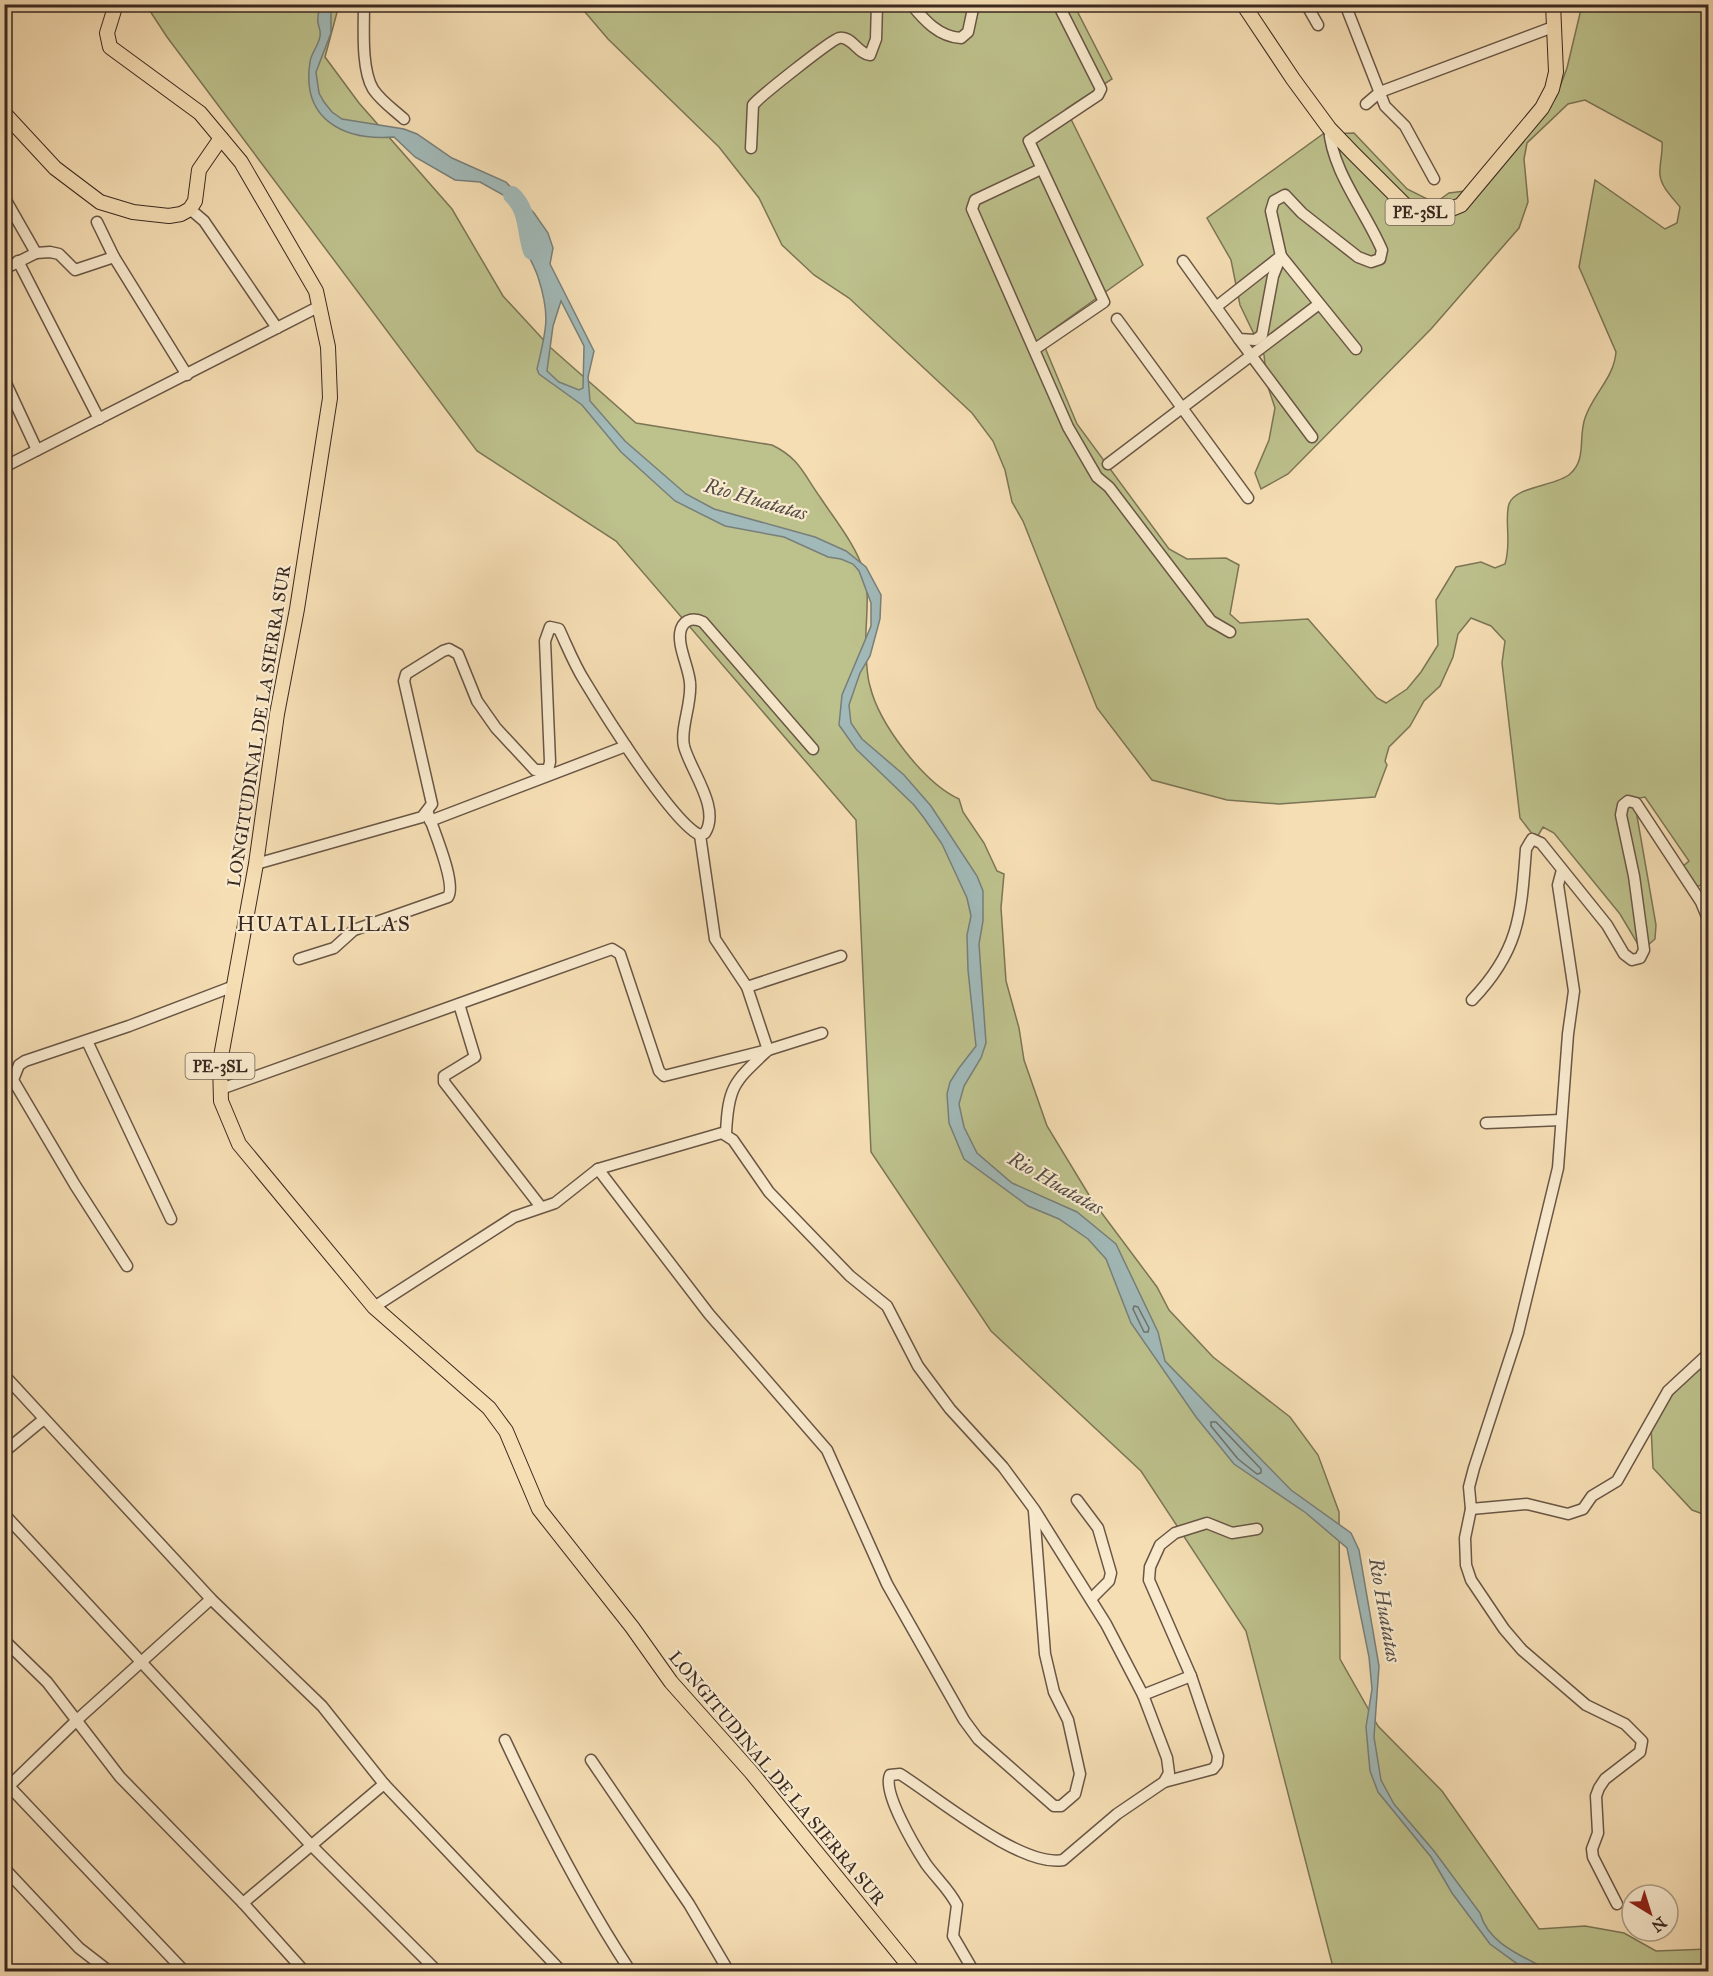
<svg xmlns="http://www.w3.org/2000/svg" width="1713" height="1976" viewBox="0 0 1713 1976" font-family="'IM FELL Great Primer',serif">
<style>
.green{fill:#bdc18c;stroke:#7c7556;stroke-width:1.5}
.water{fill:#a1b9b8;stroke:#787f7b;stroke-width:1.5;fill-rule:evenodd}
.lines{fill:none;stroke-linecap:round;stroke-linejoin:round}
.shore{stroke:#6e716c;stroke-width:1.5}
.river{stroke:#a1b9b8;stroke-width:18}
.minor-casing{stroke:#695645;stroke-width:13}
.major-casing{stroke:#3a2920;stroke-width:16}
.minor{stroke:#f9eace;stroke-width:10}
.major{stroke:#f6deb4;stroke-width:14}
.labels{text-anchor:middle;dominant-baseline:central;stroke-width:4.5;stroke-linejoin:round;paint-order:stroke}
.shield{fill:#f9eace;stroke:#736354;stroke-width:1.5}
.shield-label{font-size:16px;font-weight:bold;fill:#3a2920}
.street-label{font-size:18px;fill:#3a2920;stroke:#f9eace}
.water-label{font-size:20px;font-style:italic;fill:#544d46;stroke:#f9eace}
.quarter-label{font-size:21px;letter-spacing:1.5px;fill:#3a2920;stroke:#f9eace}
</style>
<rect width="100%" height="100%" fill="#f6deb4"/>
<filter id="stains"><feTurbulence type="fractalNoise" baseFrequency=".00333" numOctaves="4"/><feColorMatrix values="0 0 0 0 .2 0 0 0 0 .09 0 0 0 0 .02 0 0 0 .5 -.17"/></filter>
<radialGradient id="worn" r=".72"><stop offset=".6" stop-color="#630" stop-opacity="0"/><stop offset="1" stop-color="#630" stop-opacity=".3"/></radialGradient>
<g class="green">
<path d="M146 5H339L325 57 359 103 452 209 503 296 551 348 636 423 772 445C799 458 803 473 820 497 835 520 856 545 864 572 871 599 864 627 866 655 867 665 867 677 870 686 879 724 924 783 959 799L963 812 984 843 997 871 1004 874 1001 908 1006 981 1019 1028 1024 1060 1047 1126 1092 1200 1157 1287 1169 1310 1213 1357 1290 1417 1318 1455 1339 1512 1340 1659 1378 1726 1442 1791 1539 1929 1585 1926 1624 1933 1656 1951 1708 1949V1971H1334L1246 1631 1141 1471 991 1331 871 1152 856 820 616 541 477 451 167 37Z"/>
<path d="M579 5H1074L1112 79 1066 109 1143 265 1041 338 1077 424 1169 549 1187 559 1226 558 1239 565 1230 614 1240 623 1308 619 1377 698 1386 703 1407 689 1421 672 1438 645 1436 600 1456 567 1481 562 1495 568 1505 564C1512 542 1504 520 1509 504 1515 486 1557 486 1570 474 1587 459 1578 438 1585 418 1593 394 1614 378 1616 352L1579 267 1595 180 1665 229 1677 223 1680 207C1673 198 1661 187 1660 175 1659 165 1663 153 1662 142L1585 100 1568 104 1527 143 1524 159 1528 202 1519 228 1431 329 1288 474 1261 489 1255 473 1269 440 1275 408 1267 384 1264 355 1240 305 1231 260 1207 218 1323 134 1354 133 1407 189 1435 203 1449 193 1481 189 1556 97 1567 68 1582 5H1708V888L1705 884 1691 888 1682 867 1689 861 1645 797 1634 799 1656 925 1655 939 1647 946H1639L1620 914 1554 833 1543 827 1536 839 1520 818 1502 663 1505 641 1491 626 1471 618 1458 634 1453 657 1440 686 1424 701 1410 726 1389 747 1385 761 1387 765 1375 797 1279 804 1227 800 1152 780 1097 708 1023 521 1012 502 1005 470 993 441 972 413 849 298 814 275 782 245 759 198 719 147 608 39Z"/>
<path d="M1708 1351V1516L1692 1510 1653 1468 1651 1426 1661 1403Z"/>
</g>
<path class="water" d="M320 5H331V33L316 72 319 93 324 102 332 112 342 119 404 129 417 134 452 158 506 182 534 213 548 233 553 248 550 264 594 351 588 377 590 401 625 441 686 494 714 509 815 537 846 551 866 567 881 595 880 619 870 656 860 673 849 705 851 723 862 739 904 775 931 806 977 876 983 891V921L979 944 986 1043 981 1058 964 1086 959 1104 964 1127 977 1153 1012 1183 1077 1212 1116 1244 1158 1332 1165 1361 1291 1490 1351 1533 1359 1550 1379 1666 1374 1737 1381 1780 1394 1804 1434 1851 1480 1913C1489 1945 1523 1956 1550 1971H1527L1490 1944 1452 1893 1431 1857 1378 1792 1370 1771 1366 1727 1372 1689 1369 1657 1347 1548 1306 1513 1234 1464 1196 1417 1131 1323 1106 1259 1088 1239 1059 1219 1028 1206 964 1159 949 1123 947 1094 950 1082 959 1068 976 1046 968 970 967 935 971 916 967 898 942 844 924 818 914 805 856 749 839 725 842 695 871 626V603L859 571 853 564 841 559 828 557 784 537 725 526 675 501 621 452 582 405 539 374 537 369C546 330 551 317 538 277 533 262 523 249 521 233L530 227V223L507 197 480 182 455 180 415 157 394 137C343 141 301 119 310 62 311 53 319 45 320 36 321 31 319 28 318 23 317 17 319 10 320 5ZM561 301 584 346 583 388 579 390 559 382 547 371 553 326Z"/>
<g class="lines">
<g class="shore">
<path d="M1134 1306 1138 1307 1149 1328 1148 1332H1144L1133 1309Z"/>
<path d="M1211 1422H1216L1261 1469V1473L1257 1474 1238 1459 1211 1426Z"/>
</g>
<path class="river" d="M512 195C529 211 525 231 532 251"/>
<defs>
<g id="minor">
<path d="M364 4C364 27 361 69 373 89 381 101 393 109 404 119"/>
<path d="M911 4C924 20 939 37 961 38L968 32 974 4"/>
<path d="M1306 4 1318 25"/>
<path d="M1345 4 1385 106 1405 126 1434 179"/>
<path d="M1366 104 1380 92 1553 27"/>
<path d="M751 148 753 105C759 97 831 40 839 38 851 35 858 54 870 55L876 39 877 4"/>
<path d="M1041 169 975 200 972 209 1068 427 1097 477 1109 487 1211 621 1230 632"/>
<path d="M4 197 36 253"/>
<path d="M190 209 204 221 277 328"/>
<path d="M114 257 187 375"/>
<path d="M18 261 99 419"/>
<path d="M1183 261 1239 339 1255 340 1262 335 1273 276 1281 256 1271 211 1274 201 1285 195 1302 213 1358 257 1371 262 1380 259 1382 250C1365 210 1332 172 1329 128"/>
<path d="M4 269 36 253 50 252 59 254 75 270 114 257 97 222"/>
<path d="M1216 307 1281 256 1356 349"/>
<path d="M1117 319 1248 498"/>
<path d="M1239 339 1312 437"/>
<path d="M1035 349 1104 302 1029 141 1098 95 1101 89 1058 4"/>
<path d="M4 379 37 450"/>
<path d="M1108 464 1319 304"/>
<path d="M4 467 320 306"/>
<path d="M430 821 626 746"/>
<path d="M700 835 715 939 747 987 768 1050C734 1082 728 1086 726 1134"/>
<path d="M256 864 422 817 432 804 404 681 406 674 443 651 449 649 458 654 477 701 496 728 535 770H548L550 762 545 641 550 627 559 629C567 646 574 664 584 680 602 710 673 824 700 835L705 833C721 808 690 770 684 746 680 728 692 704 690 683 689 667 676 644 681 629 685 618 695 618 703 622L813 749"/>
<path d="M1562 870 1558 885 1574 991 1568 1034 1558 1168 1518 1333 1474 1468 1469 1487 1471 1509 1465 1538 1466 1565 1471 1580 1504 1629 1522 1650 1586 1705 1625 1724 1642 1741 1640 1752 1605 1779 1599 1788 1596 1796 1598 1833 1592 1849 1593 1857 1617 1904"/>
<path d="M299 959 334 948 354 930 448 897C457 884 433 829 428 813"/>
<path d="M747 987 841 956"/>
<path d="M1472 1000C1520 950 1521 914 1526 849L1532 839 1541 843 1607 925 1624 954 1632 960 1640 958 1644 950 1634 876 1621 815 1623 805 1628 801 1636 803 1701 902 1708 919"/>
<path d="M459 1004 475 1057 444 1076V1082L541 1207"/>
<path d="M87 1041 171 1219"/>
<path d="M221 1089 612 949 620 954 659 1071 664 1076 768 1050 822 1033"/>
<path d="M1486 1123 1561 1120"/>
<path d="M598 1169 722 1133 733 1140 769 1192 850 1276 887 1306 918 1366 950 1409 1003 1467 1034 1509 1106 1624 1143 1695 1167 1758 1169 1773 1164 1782 1117 1814 1063 1860C1021 1868 937 1797 900 1774L890 1775C882 1792 915 1847 926 1864 936 1878 949 1889 957 1905L953 1936 974 1972"/>
<path d="M127 1266 75 1185 13 1080 19 1065 25 1061 129 1026 234 986"/>
<path d="M374 1307 514 1217 555 1203 598 1169 709 1314 827 1450 887 1584 964 1720 978 1739 1054 1806H1061L1075 1794 1080 1774 1068 1720 1054 1692 1045 1654 1034 1511"/>
<path d="M4 1375 211 1599 322 1706 384 1784 562 1972"/>
<path d="M4 1452 44 1419"/>
<path d="M1077 1500 1098 1528 1111 1573 1109 1581 1091 1599"/>
<path d="M1471 1509 1527 1504 1568 1514 1583 1509 1592 1496 1617 1481 1668 1391 1708 1354"/>
<path d="M4 1514 310 1844 438 1972"/>
<path d="M4 1640 47 1682 120 1777 243 1903 305 1972"/>
<path d="M1143 1695 1191 1676"/>
<path d="M505 1740C542 1819 582 1898 631 1972"/>
<path d="M591 1760 689 1904 729 1972"/>
<path d="M5 1782 185 1972"/>
<path d="M1164 1782 1213 1769 1217 1764 1218 1756 1191 1676 1149 1580 1150 1567 1160 1545 1175 1533 1207 1523 1232 1533 1257 1529"/>
<path d="M4 1791 78 1719 211 1599"/>
<path d="M4 1868 79 1948 110 1972"/>
<path d="M243 1903 384 1784"/>
<path d="M1146 1972H1159"/>
</g>
<g id="major">
<path d="M116 4 107 33 110 47 200 113 241 162 316 291 328 347 330 398 297 609 277 714 256 864 220 1062 221 1101 239 1144 374 1307 489 1408 506 1431 539 1509 632 1627 671 1682 751 1772 914 1972"/>
<path d="M1243 4 1293 79 1329 128 1353 153 1407 207 1423 213 1439 214 1461 205 1542 108 1552 89 1556 72 1553 4"/>
<path d="M4 113 55 168 100 202 133 212 169 216 181 214 190 209 195 201 199 170 221 138"/>
</g>
</defs>
<use href="#minor" class="minor-casing"/>
<use href="#major" class="major-casing"/>
<use href="#minor" class="minor"/>
<use href="#major" class="major"/>
</g>
<g class="labels">
<g class="shield">
<rect x="1385.5" y="199" width="69" height="26" rx="4.5"/>
<rect x="185.5" y="1053" width="69" height="26" rx="4.5"/>
</g>
<g class="shield-label">
<text x="1420" y="212">PE-3SL</text>
<text x="220" y="1066">PE-3SL</text>
</g>
<g class="street-label">
<text transform="translate(259 726) rotate(-81)">LONGITUDINAL DE LA SIERRA SUR</text>
<text transform="translate(777 1778) rotate(50)">LONGITUDINAL DE LA SIERRA SUR</text>
</g>
<g class="water-label">
<text transform="translate(756 499) rotate(16)">Rio Huatatas</text>
<text transform="translate(1056 1183) rotate(30)">Rio Huatatas</text>
<text transform="translate(1385 1610) rotate(80)">Rio Huatatas</text>
</g>
<g class="quarter-label">
<text x="324" y="924">HUATALILLAS</text>
</g>
</g>
<rect width="1713" height="1976" fill="none" stroke="#f6deb4" stroke-width="24"/>
<rect x="6" y="6" width="1701" height="1964" fill="none" stroke="#3a2920" stroke-width="3"/>
<rect x="12" y="12" width="1689" height="1952" fill="none" stroke="#3a2920" stroke-width="1.5"/>
<g transform="translate(1650 1913) rotate(142)"><circle r="28" fill="#f9eace" stroke="#ad9d88" stroke-width="1.5"/>
<path d="M0-4.5L10 22L0 15L-10 22Z" fill="#8f2418"/>
<text y="-9" font-size="16" font-weight="bold" text-anchor="middle" fill="#3a2920">N</text>
</g>
<rect width="100%" height="100%" filter="url(#stains)"/>
<rect width="100%" height="100%" fill="url(#worn)"/>
</svg>
